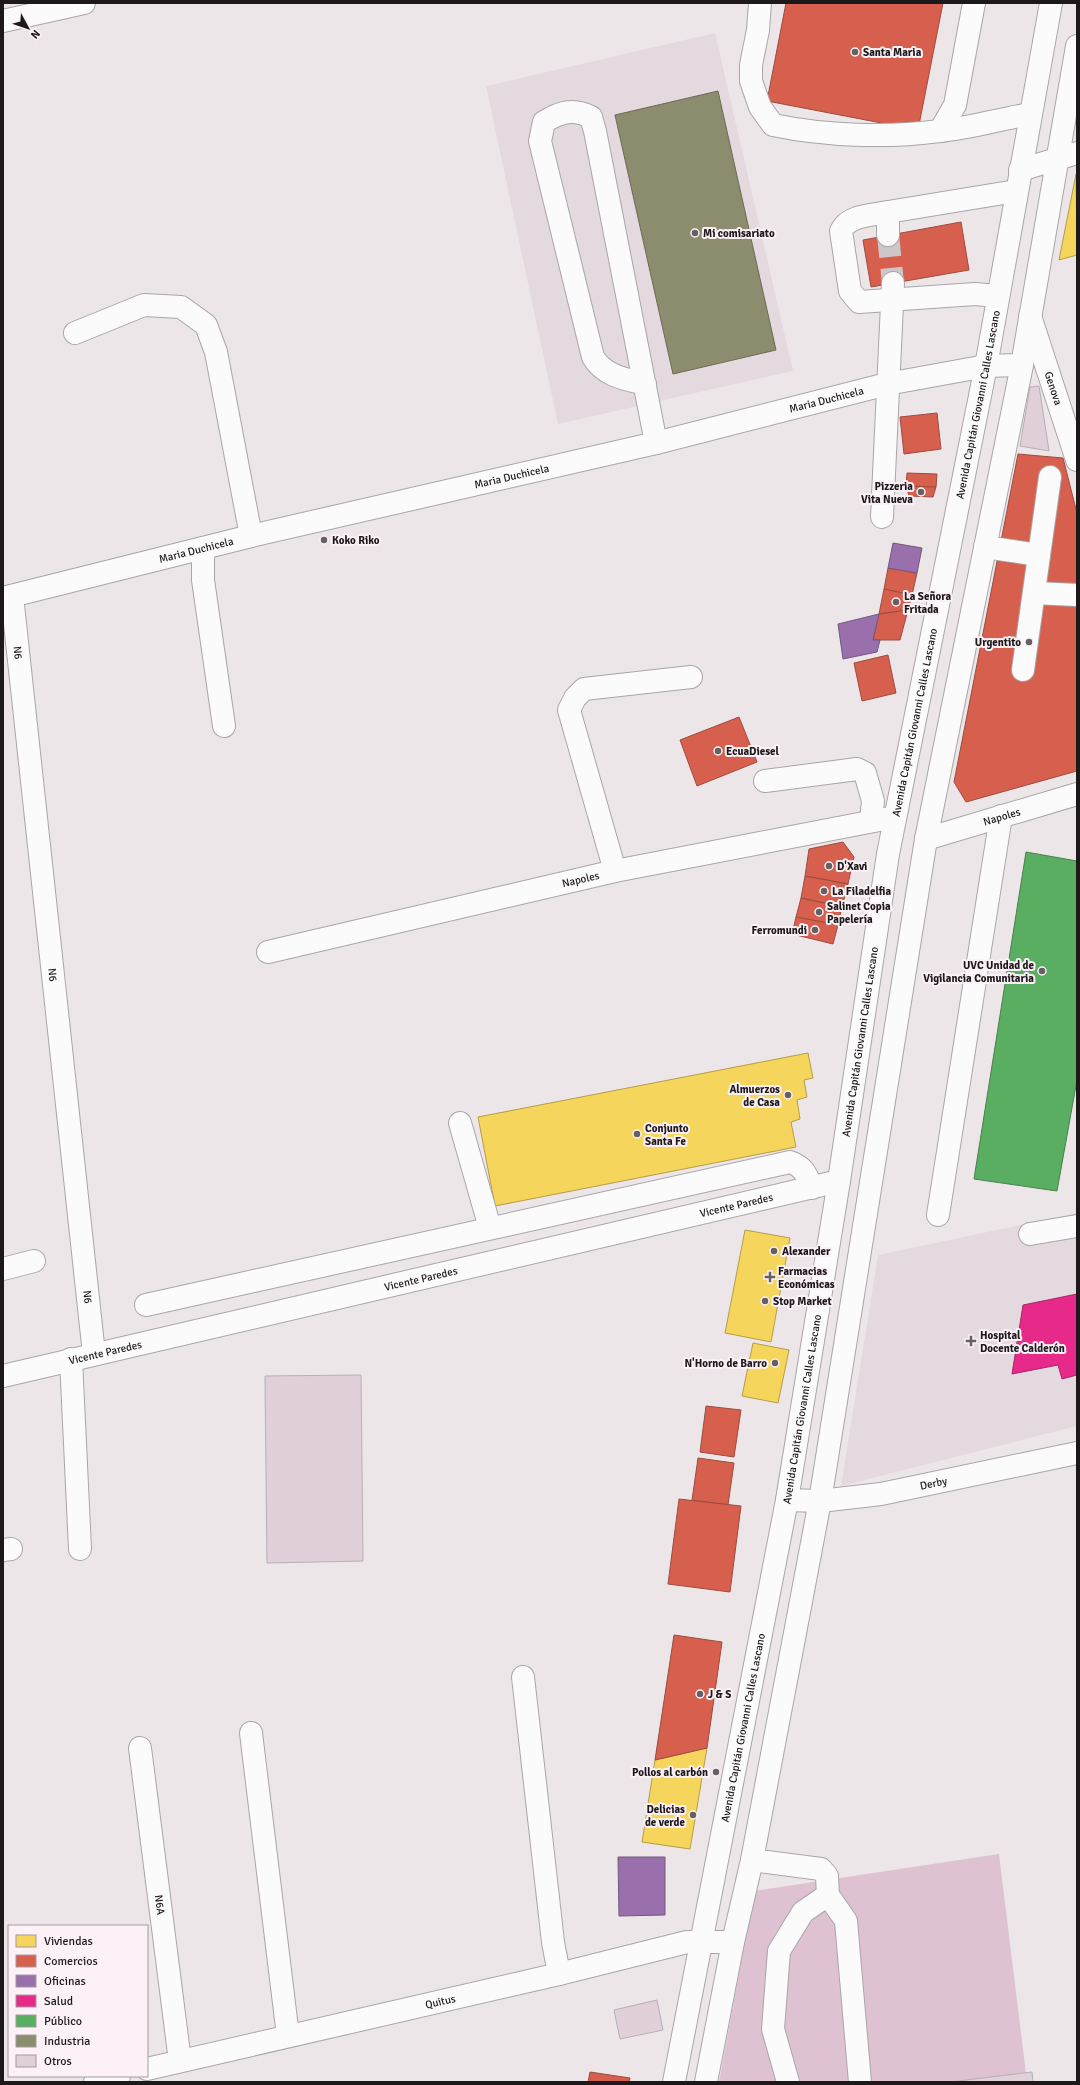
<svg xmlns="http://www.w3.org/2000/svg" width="1080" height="2085" viewBox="0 0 1080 2085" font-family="Signika,sans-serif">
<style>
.built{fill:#e5d9e0}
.green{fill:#dfc2d2}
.homes{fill:#f6d55c;stroke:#b59d48}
.shops{fill:#d6604d;stroke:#9e4b3e}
.offices{fill:#9970ab;stroke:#745680}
.health{fill:#e7298a;stroke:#aa2469}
.public{fill:#5aae61;stroke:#48814c}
.industry{fill:#8c8c6e;stroke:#6b6a55}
.building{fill:#e1d0d9;stroke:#b4b0b3}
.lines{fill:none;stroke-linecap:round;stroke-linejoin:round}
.minor-tunnel{stroke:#cdc7ca;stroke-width:22;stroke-dasharray:22 11;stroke-linecap:butt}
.minor-casing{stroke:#a9a5a8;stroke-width:24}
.major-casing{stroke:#a9a5a8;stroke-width:24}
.minor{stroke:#fcfbfc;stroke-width:22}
.major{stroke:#fcfbfc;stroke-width:22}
.poi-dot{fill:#656163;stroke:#fbf1f7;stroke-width:1.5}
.labels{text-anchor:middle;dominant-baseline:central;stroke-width:4;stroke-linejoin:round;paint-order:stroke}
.poi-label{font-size:11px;font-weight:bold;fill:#1d191b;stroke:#fbf1f7;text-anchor:start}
.street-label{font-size:11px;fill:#1d191b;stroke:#fbf1f7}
</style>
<rect width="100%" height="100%" fill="#ece6e9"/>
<g class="built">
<path d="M715 33 793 371 558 424 486 86Z"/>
<path d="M1077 1213V1426L841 1486 878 1255Z"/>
</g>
<path class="green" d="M999 1854 1027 2082H719L754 1891Z"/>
<g class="homes">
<path d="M1076 174 1077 255 1059 260Z"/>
<path d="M808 1053 813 1078 804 1080 807 1097 797 1100 800 1119 791 1122 796 1147 495 1206 478 1117Z"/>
<path d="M745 1230 790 1238 771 1342 725 1333Z"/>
<path d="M753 1343 789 1350 778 1403 742 1396Z"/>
<path d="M707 1748 690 1849 642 1842 655 1760Z"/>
</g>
<g class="shops">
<path d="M786 3H943L918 130 767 101Z"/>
<path d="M961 222 969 270 871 287 863 240Z"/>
<path d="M937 413 941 449 904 454 900 417Z"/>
<path d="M1018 454 1063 458 1077 513V771L966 802 954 782Z"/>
<path d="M907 473 937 474 936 487 906 486Z"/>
<path d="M906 486 936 487 933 497 909 496Z"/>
<path d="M888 568 917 573 912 595 884 589Z"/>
<path d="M884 589 912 595 908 610 879 614Z"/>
<path d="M908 610 900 640H873L879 614Z"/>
<path d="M888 655 896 693 862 701 854 663Z"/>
<path d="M739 717 757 762 697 786 680 740Z"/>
<path d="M843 842 854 857 848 884 805 876 809 849Z"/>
<path d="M805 876 848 884 842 907 801 898Z"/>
<path d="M801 898 842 907 838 925 796 917Z"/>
<path d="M796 917 838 925 833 944 792 934Z"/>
<path d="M706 1406 741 1410 734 1457 700 1452Z"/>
<path d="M698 1458 734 1463 728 1505 692 1500Z"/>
<path d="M679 1499 741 1506 730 1592 668 1584Z"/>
<path d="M674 1635 722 1642 707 1748 655 1760Z"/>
<path d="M590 2072 630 2078 629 2082H588Z"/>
</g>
<g class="offices">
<path d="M893 543 922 548 917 573 888 568Z"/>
<path d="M879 614 873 640H880L877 652 843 659 838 624Z"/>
<path d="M618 1857H665V1915L619 1916Z"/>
</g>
<path class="health" d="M1077 1294V1375L1062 1379 1058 1365 1012 1374 1023 1305Z"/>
<path class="public" d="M1026 852 1077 861V1080L1057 1191 974 1179Z"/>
<path class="industry" d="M718 91 776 350 673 374 615 115Z"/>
<g class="building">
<path d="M1039 386 1049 451 1020 446 1030 387Z"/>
<path d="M361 1375 363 1561 267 1563 265 1376Z"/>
<path d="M657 2000 663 2030 620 2039 614 2010Z"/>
<path d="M1032 2072 1033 2082H950Z"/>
</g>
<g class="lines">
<path class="minor-tunnel" d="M888 235 893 283"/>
<defs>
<g id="minor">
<path d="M760 3 758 30 751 65V81L760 107 773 125C826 136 886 138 940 131 970 128 1000 119 1030 114"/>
<path d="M3 21 84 3"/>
<path d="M940 131 955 105 974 3"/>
<path d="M1020 170 1077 153"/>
<path d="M888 212C873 215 848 215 841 231L850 291 859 302 975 294 998 296"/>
<path d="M888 235V212L1016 191"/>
<path id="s1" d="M1030 316 1077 460"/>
<path d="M75 333 144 305 181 307 206 325 216 352 251 536"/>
<path d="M645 384C625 379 604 376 593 357L540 141 544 122C560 112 573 108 591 117L595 131 656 443"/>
<path d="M882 517 893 283"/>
<path d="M985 547 1039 555"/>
<path d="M203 548V580L224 726"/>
<path d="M1034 593 1077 595"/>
<path id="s2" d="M12 596 94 1354"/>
<path d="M1023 670 1050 477"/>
<path d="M765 781 857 769 865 773 873 801 871 821"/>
<path id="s3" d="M926 839 1077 794"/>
<path d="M615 871 569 710 575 698 584 689 691 677"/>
<path id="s4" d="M268 952 615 871 895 817"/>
<path d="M460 1123 490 1228"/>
<path d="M938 1215 1001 816"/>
<path d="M1030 1234 1077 1226"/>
<path d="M3 1269 34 1261"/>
<path d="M146 1305 790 1162C804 1167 806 1174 812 1188"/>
<path d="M71 1359 80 1549"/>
<path id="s5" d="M3 1376 839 1181"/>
<path id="s6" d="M787 1500 820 1501 881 1494 1077 1453"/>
<path d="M3 1550 11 1549"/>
<path d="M523 1677 553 1942 559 1974"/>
<path d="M251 1733 288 2036"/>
<path id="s7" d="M140 1748 180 2061"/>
<path d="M752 1860 821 1869 827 1876 828 1895 846 1921 860 2082"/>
<path id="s8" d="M147 2069 559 1974 687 1942H733"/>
<path d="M95 2082 119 2076"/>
<path d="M788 2082 773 2029 779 1951 803 1912 828 1895"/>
</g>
<g id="major">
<path id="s9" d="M3 598 251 536 656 443 887 384 986 366 1022 365"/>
<path id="s10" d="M674 2082 787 1500 839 1181 888 854 986 366 1051 3"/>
<path d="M706 2082 733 1942 752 1860 820 1501 926 839 1022 365 1077 46"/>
</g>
</defs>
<use href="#minor" class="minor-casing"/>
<use href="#major" class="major-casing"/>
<use href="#minor" class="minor"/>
<use href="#major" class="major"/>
</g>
<g class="poi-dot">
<circle cx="855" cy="52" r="4"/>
<circle cx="695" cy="233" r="4"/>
<circle cx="921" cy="492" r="4"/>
<circle cx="324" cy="540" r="4"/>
<circle cx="896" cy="602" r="4"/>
<circle cx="1029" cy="642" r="4"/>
<circle cx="718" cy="751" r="4"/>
<circle cx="829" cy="866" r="4"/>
<circle cx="824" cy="891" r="4"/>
<circle cx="819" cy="912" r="4"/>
<circle cx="815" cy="930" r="4"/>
<circle cx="1042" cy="971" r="4"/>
<circle cx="788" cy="1095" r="4"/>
<circle cx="637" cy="1134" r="4"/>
<circle cx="774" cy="1251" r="4"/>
<path d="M768 1271h4v4h4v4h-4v4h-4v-4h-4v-4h4z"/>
<circle cx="765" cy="1301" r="4"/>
<path d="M969 1335h4v4h4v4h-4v4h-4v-4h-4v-4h4z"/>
<circle cx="775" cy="1363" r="4"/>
<circle cx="700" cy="1694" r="4"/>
<circle cx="716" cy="1772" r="4"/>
<circle cx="693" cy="1815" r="4"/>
</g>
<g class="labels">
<g class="poi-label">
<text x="863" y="52">Santa Maria</text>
<text x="703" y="233">Mi comisariato</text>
<text x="913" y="486" text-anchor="end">Pizzeria<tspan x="913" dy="13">Vita Nueva</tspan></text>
<text x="332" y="540">Koko Riko</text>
<text x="904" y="596">La Señora<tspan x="904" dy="13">Fritada</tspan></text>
<text x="1021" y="642" text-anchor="end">Urgentito</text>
<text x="726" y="751">EcuaDiesel</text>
<text x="837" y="866">D'Xavi</text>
<text x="832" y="891">La Filadelfia</text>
<text x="827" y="906">Salinet Copia<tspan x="827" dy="13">Papelería</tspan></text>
<text x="807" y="930" text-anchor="end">Ferromundi</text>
<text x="1034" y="965" text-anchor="end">UVC Unidad de<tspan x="1034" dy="13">Vigilancia Comunitaria</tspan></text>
<text x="780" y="1089" text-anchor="end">Almuerzos<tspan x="780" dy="13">de Casa</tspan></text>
<text x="645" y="1128">Conjunto<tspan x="645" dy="13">Santa Fe</tspan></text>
<text x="782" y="1251">Alexander</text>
<text x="778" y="1271">Farmacias<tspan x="778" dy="13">Económicas</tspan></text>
<text x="773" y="1301">Stop Market</text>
<text x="980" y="1335">Hospital<tspan x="980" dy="13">Docente Calderón</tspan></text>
<text x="767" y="1363" text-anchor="end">N'Horno de Barro</text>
<text x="708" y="1694">J &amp; S</text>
<text x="708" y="1772" text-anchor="end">Pollos al carbón</text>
<text x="685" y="1809" text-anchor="end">Delicias<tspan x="685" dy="13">de verde</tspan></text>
</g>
<g class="street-label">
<text stroke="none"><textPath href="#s1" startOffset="76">Genova</textPath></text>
<text stroke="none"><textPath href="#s9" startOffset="847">Maria Duchicela</textPath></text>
<text stroke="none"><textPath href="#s10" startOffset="1705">Avenida Capitán Giovanni Calles Lascano</textPath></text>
<text stroke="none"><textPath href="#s9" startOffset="523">Maria Duchicela</textPath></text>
<text stroke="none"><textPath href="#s9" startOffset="199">Maria Duchicela</textPath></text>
<text stroke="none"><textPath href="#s2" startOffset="57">N6</textPath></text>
<text stroke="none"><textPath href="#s10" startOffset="1381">Avenida Capitán Giovanni Calles Lascano</textPath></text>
<text stroke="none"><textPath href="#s3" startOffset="79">Napoles</textPath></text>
<text stroke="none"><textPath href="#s4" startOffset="321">Napoles</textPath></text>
<text stroke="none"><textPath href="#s2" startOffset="381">N6</textPath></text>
<text stroke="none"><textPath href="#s10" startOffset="1057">Avenida Capitán Giovanni Calles Lascano</textPath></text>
<text stroke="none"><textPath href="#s5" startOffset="753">Vicente Paredes</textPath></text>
<text stroke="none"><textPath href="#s5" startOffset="429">Vicente Paredes</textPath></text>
<text stroke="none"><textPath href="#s2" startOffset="705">N6</textPath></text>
<text stroke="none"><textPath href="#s5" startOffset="105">Vicente Paredes</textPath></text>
<text stroke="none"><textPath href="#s10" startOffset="685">Avenida Capitán Giovanni Calles Lascano</textPath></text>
<text stroke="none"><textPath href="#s6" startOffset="148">Derby</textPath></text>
<text stroke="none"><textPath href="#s10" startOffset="361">Avenida Capitán Giovanni Calles Lascano</textPath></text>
<text stroke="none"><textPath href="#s7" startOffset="158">N6A</textPath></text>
<text stroke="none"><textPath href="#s8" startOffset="301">Quitus</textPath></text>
</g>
</g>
<rect width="1080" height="2085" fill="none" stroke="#1d191b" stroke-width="8"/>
<rect x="8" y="1925" width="140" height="152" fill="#fbf1f7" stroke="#a29b9f"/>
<rect x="16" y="1935" width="20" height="12" fill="#f6d55c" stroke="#a29b9f"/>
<text x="44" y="1945" font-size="12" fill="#1d191b">Viviendas</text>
<rect x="16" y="1955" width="20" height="12" fill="#d6604d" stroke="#a29b9f"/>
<text x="44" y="1965" font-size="12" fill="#1d191b">Comercios</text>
<rect x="16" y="1975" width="20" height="12" fill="#9970ab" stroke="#a29b9f"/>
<text x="44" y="1985" font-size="12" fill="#1d191b">Oficinas</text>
<rect x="16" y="1995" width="20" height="12" fill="#e7298a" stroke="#a29b9f"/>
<text x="44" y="2005" font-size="12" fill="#1d191b">Salud</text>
<rect x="16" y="2015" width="20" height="12" fill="#5aae61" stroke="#a29b9f"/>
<text x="44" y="2025" font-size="12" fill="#1d191b">Público</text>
<rect x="16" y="2035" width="20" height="12" fill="#8c8c6e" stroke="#a29b9f"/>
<text x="44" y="2045" font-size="12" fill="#1d191b">Industria</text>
<rect x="16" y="2055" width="20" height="12" fill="#e1d0d9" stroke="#a29b9f"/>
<text x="44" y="2065" font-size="12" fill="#1d191b">Otros</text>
<g transform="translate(28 28) rotate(130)" stroke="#fbf1f7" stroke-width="3" paint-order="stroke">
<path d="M0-3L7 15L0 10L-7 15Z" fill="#1d191b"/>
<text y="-6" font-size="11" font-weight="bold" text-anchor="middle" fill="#1d191b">N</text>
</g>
</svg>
